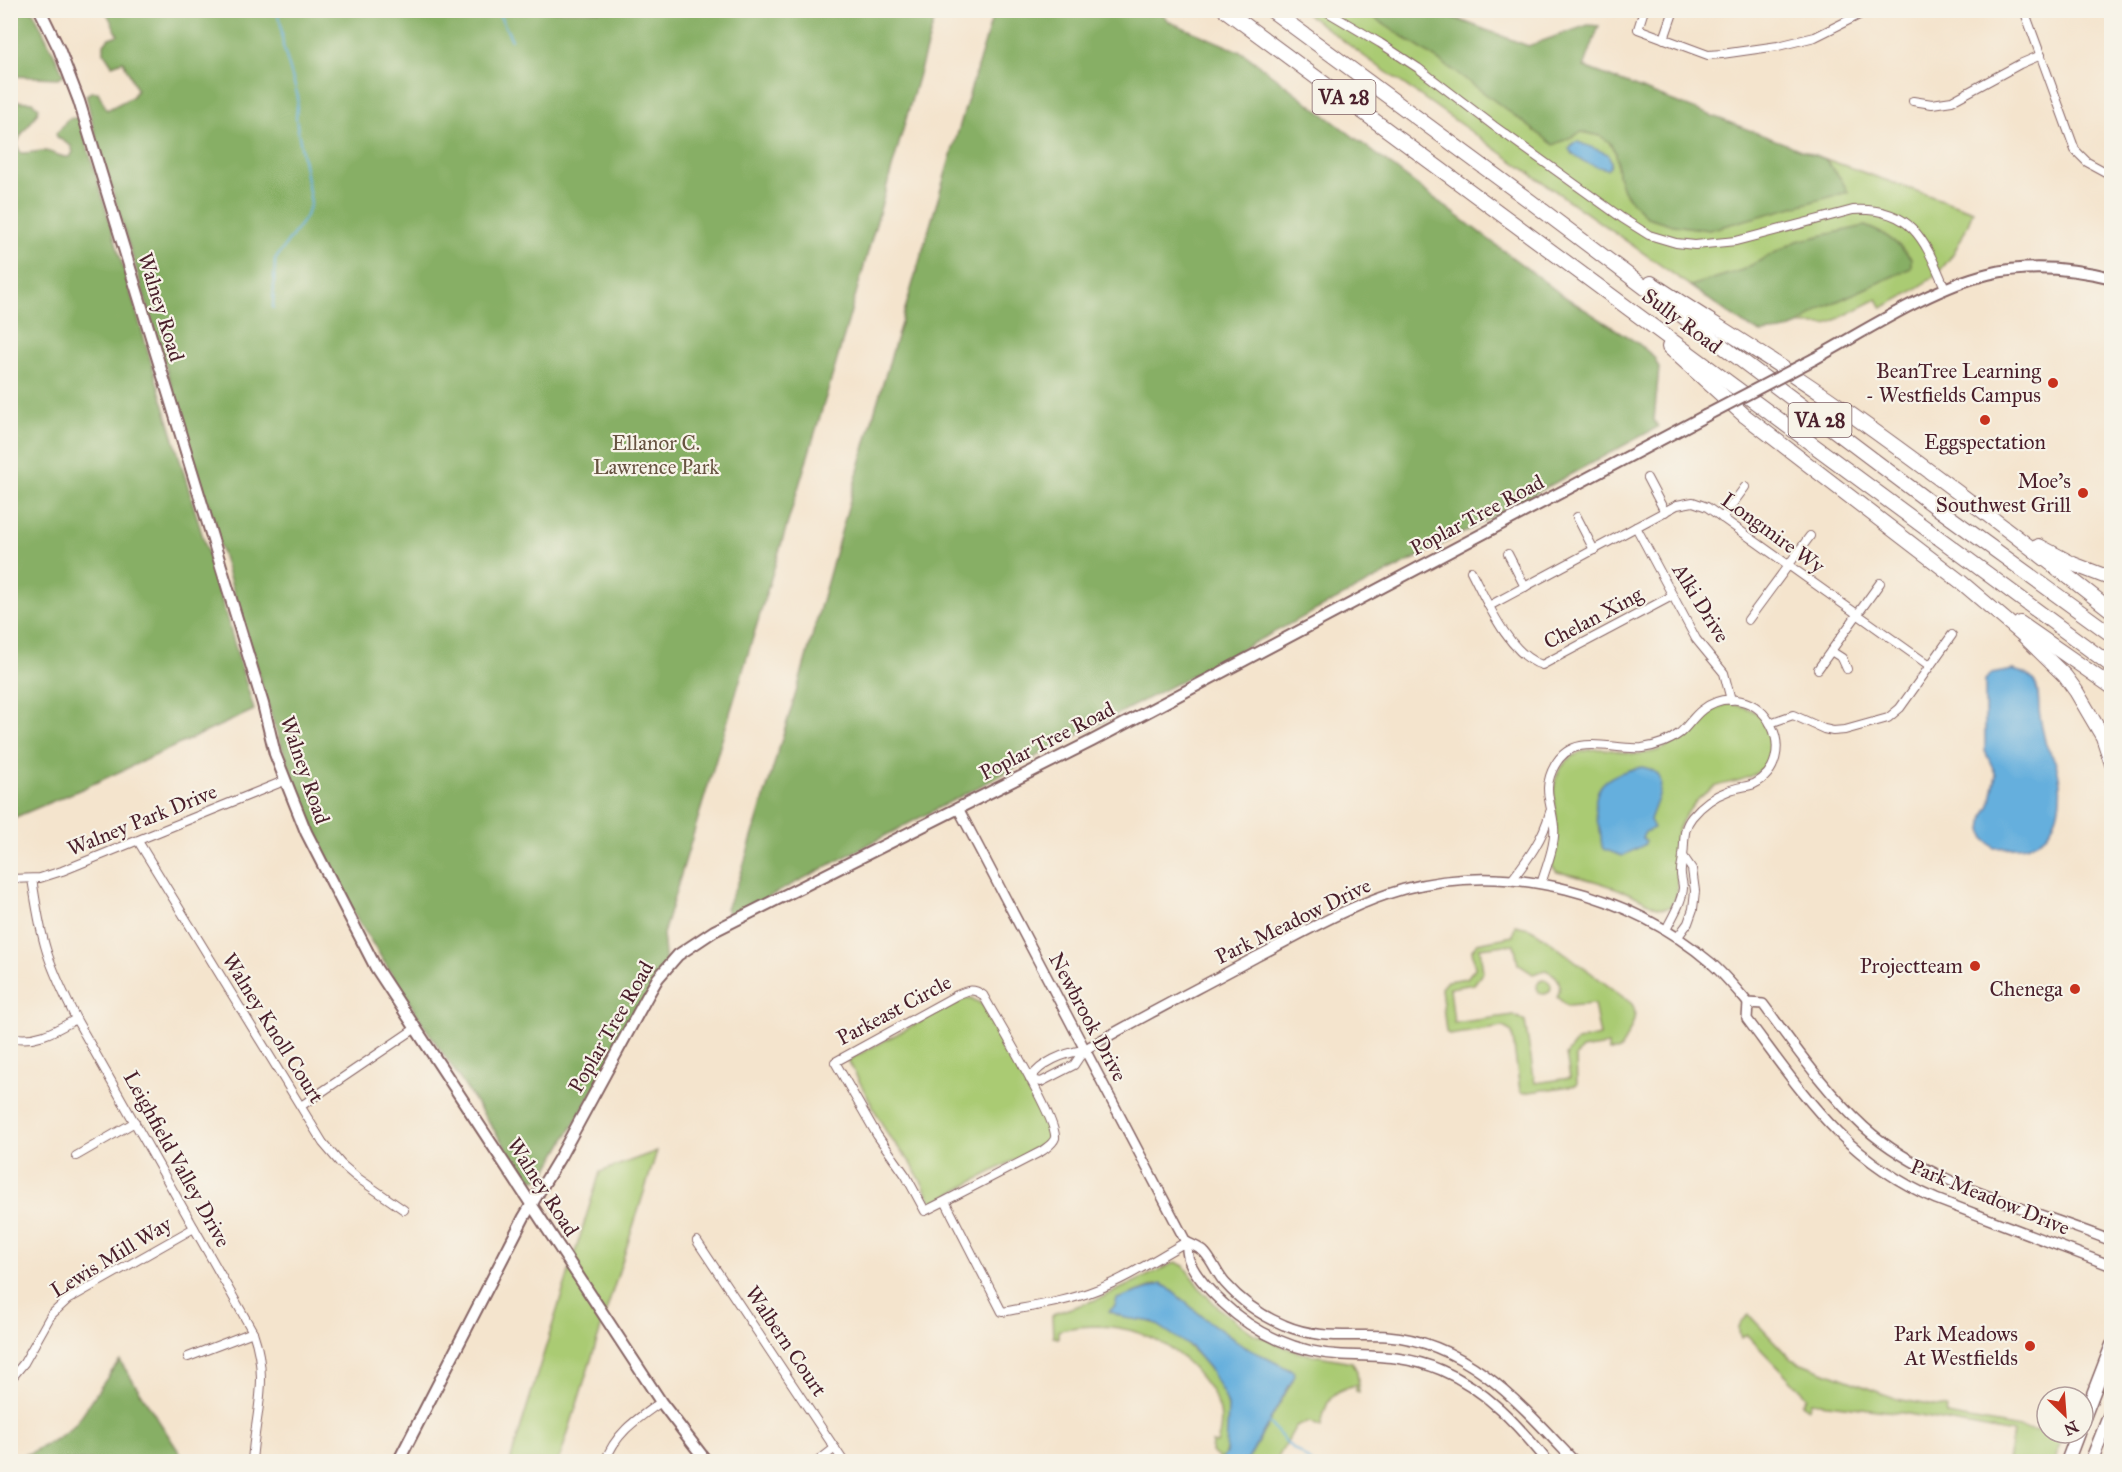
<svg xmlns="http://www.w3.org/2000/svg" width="2122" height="1472" viewBox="0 0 2122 1472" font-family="'IM FELL Great Primer',serif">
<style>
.green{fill:#aacb73;stroke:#7a754f;stroke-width:1.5;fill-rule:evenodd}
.forest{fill:#87af65;stroke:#686748;stroke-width:1.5}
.water{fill:#65afdd;stroke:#586784;stroke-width:1.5}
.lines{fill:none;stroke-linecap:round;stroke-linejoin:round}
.stream{stroke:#65afdd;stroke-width:2}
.minor-casing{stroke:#866464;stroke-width:10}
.tertiary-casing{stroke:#866464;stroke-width:12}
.secondary-casing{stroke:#866464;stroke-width:14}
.primary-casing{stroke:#866464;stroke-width:15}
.motorway-casing{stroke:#866464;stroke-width:16}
.minor{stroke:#fff;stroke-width:8}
.tertiary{stroke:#fff;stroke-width:9}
.secondary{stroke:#fff;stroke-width:10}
.primary{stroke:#fff;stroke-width:12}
.motorway{stroke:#fff;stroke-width:14}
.secondary-bridge-casing{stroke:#866464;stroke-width:14;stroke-linecap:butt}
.secondary-bridge{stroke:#fff;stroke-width:10}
.poi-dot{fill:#c8321e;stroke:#f7f3e8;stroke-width:2}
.labels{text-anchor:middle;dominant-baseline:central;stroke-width:4.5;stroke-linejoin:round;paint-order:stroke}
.shield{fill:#f7f3e8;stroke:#7e5f64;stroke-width:1.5}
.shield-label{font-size:20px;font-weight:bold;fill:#4a1f2b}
.street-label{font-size:21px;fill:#4a1f2b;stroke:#f7f3e8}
.poi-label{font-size:21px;fill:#4a1f2b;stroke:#f7f3e8;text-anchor:end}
.park-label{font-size:21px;fill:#675341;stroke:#f7f3e8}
</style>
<rect width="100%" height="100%" fill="#f7f3e8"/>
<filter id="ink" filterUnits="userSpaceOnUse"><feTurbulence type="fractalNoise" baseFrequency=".0167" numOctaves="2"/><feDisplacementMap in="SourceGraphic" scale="12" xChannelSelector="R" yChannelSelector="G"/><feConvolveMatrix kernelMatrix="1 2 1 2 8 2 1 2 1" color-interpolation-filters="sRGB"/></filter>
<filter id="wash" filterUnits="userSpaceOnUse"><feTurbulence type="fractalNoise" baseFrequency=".008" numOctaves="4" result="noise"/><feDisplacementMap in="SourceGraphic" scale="24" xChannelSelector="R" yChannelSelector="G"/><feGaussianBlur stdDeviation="1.35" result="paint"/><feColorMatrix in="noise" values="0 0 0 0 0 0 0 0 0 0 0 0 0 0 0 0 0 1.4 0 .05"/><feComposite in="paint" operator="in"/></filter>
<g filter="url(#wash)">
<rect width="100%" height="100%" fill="#f4e4cd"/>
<g class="green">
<path d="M1303 11H1436L1803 151 1973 211C1951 269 1936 280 1882 308L1877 299 1826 325 1744 324 1368 59Z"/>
<path d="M1727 704C1743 705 1762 711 1769 728 1780 757 1765 773 1737 781 1730 783 1721 784 1715 787 1699 795 1690 808 1681 823 1665 851 1689 884 1670 907 1658 910 1654 905 1643 900 1616 886 1587 878 1557 872L1551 865C1553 851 1556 837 1556 824 1557 813 1554 802 1554 792 1554 767 1573 749 1598 749 1621 748 1629 759 1656 751 1688 741 1695 713 1727 704Z"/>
<path d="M1515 925 1529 928 1538 933 1631 1003C1642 1015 1626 1036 1621 1049L1617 1051H1609L1608 1045 1582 1049 1576 1056 1577 1085 1523 1093 1520 1091 1512 1032 1503 1027 1450 1035 1446 1032 1441 988 1447 981 1467 978 1475 968 1472 950 1477 943 1513 936ZM1514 944 1518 964 1533 974 1545 970C1559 975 1563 984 1557 997L1567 1006 1594 1004 1600 1036 1577 1041 1566 1055 1570 1078 1535 1083 1525 1022 1514 1015 1454 1023 1450 988 1474 984 1483 972 1480 948Z"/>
<circle cx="1544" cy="987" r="7"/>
<path d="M971 998 983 1005 1050 1132V1138L1046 1143 933 1203 911 1163 888 1135 848 1060 963 999Z"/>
<path d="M657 1151 559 1461 510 1462 600 1172Z"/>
<path d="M1176 1262 1184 1266 1202 1291 1221 1310 1254 1334 1297 1352 1352 1362 1357 1371 1359 1392 1356 1391V1385C1331 1390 1325 1402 1321 1427L1310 1422 1296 1426 1276 1461H1247L1293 1380 1294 1372 1243 1346 1203 1317 1167 1287 1156 1285 1117 1299 1113 1313C1127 1318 1143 1319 1154 1323 1183 1335 1224 1376 1228 1408 1229 1417 1229 1445 1225 1454 1224 1456 1222 1459 1221 1461H1217L1219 1458 1211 1452 1212 1443 1217 1444C1225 1416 1221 1403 1203 1380 1169 1335 1119 1319 1064 1329L1058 1331V1338L1053 1337 1052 1316 1056 1313 1101 1298Z"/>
<path d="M1749 1315 1791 1359 1897 1399 1947 1408 1946 1415 2037 1431 2039 1424 2047 1426V1433H2057L2061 1440 2055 1461H2008L2013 1433 1903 1413 1811 1402 1809 1408 1802 1403 1807 1397 1746 1334 1741 1338C1736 1327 1740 1322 1749 1315Z"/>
</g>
<g class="forest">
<path d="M10 11H33L64 75 58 78 11 76Z"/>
<path d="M106 11H937L835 367 663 934 666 965 545 1174 537 1180 525 1176 423 1024 354 914 323 852 298 791 273 722 93 126 86 95 91 92H98L107 110 132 97 137 90 123 61 112 65 104 53V44L109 38 118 35Z"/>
<path d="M994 11H1160L1168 21 1243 53 1562 295 1639 344 1654 357 1659 368 1654 420 1658 427 1433 549 730 917 726 908 739 880 801 676 875 410Z"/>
<path d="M1364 11H1436L1528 46 1588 25 1599 26 1584 67 1825 159 1841 179 1848 192 1709 230 1673 225 1647 217 1632 202 1623 190 1618 175 1616 153 1609 142 1600 136 1582 132 1554 145 1453 70Z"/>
<path d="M11 101 32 102 39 108C35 123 19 131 17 146L21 153C29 153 38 151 46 151 55 153 61 158 70 157L73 152 71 146 57 137 56 133C68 125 60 117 79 118L254 710 84 788 11 819Z"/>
<path d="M1865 226C1886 234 1896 241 1911 258V268L1820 309 1799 325 1782 331 1761 333 1744 324 1690 286 1742 270 1797 241Z"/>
<path d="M120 1361 185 1461H11C27 1455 65 1437 76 1423 91 1403 103 1381 120 1361Z"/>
</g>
<g class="water">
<path d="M1578 142 1608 154 1611 161 1610 167 1607 169C1594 167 1576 160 1569 149L1573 143Z"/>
<path d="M2013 670C2039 676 2038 686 2039 710 2040 718 2043 732 2045 741 2046 748 2052 754 2055 761 2066 790 2062 837 2026 846 2016 848 2004 847 1994 848L1985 839 1982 830 1984 815 1990 805 1996 775 1985 751V680L1991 674Z"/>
<path d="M1642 767C1675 773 1656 800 1650 820L1654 828 1645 832 1642 838 1646 841 1644 845 1622 856 1603 849C1600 842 1602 838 1600 831 1587 789 1601 775 1642 767Z"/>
<path d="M1161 1284 1167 1287 1203 1317 1243 1346 1294 1372 1295 1375 1293 1379 1247 1461H1221L1226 1453 1228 1407 1225 1397 1209 1368 1192 1348 1153 1322 1125 1318 1109 1311 1115 1306 1117 1299Z"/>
</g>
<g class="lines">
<g class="stream">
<path d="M497 10 512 40"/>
<path d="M273 308 275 260 305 218 311 203 296 119 298 97 283 46 281 24 276 10"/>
<path d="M1269 1423 1288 1444 1311 1462"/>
</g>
</g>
</g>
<g filter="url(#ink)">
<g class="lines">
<defs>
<g id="minor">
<path d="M1324 10 1380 43 1418 68 1494 126 1622 218 1649 235 1676 243 1695 245 1736 241 1853 210C1913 207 1925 241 1945 288"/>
<path d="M1644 10 1638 29 1708 55 1722 54 1778 46 1815 37 1869 10"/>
<path d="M2024 10 2075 150 2087 162 2111 175"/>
<path d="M1664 39 1674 10"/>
<path d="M1913 101 1932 104 1952 101 2020 64 2041 55"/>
<path d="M1647 478 1665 512"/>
<path d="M1577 517 1594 550"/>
<path d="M1722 518 1745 487"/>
<path d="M1636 527 1696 639 1724 673 1731 700"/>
<path d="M1508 554 1525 587"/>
<path d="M1471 571C1486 600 1509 655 1542 665L1672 596"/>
<path d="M1489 606 1677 505 1693 502 1707 507 1930 666"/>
<path d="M1748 620 1810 536"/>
<path d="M1831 651 1842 658 1847 669"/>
<path d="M1818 669 1880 583"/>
<path d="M1770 723 1793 715 1824 729 1833 731 1845 730 1888 718 1900 708 1952 635"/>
<path d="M138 841 323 1143 341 1164 355 1176 404 1210"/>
<path d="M10 879 40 878 62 871 284 781"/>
<path d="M32 879C36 903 39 926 46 949 53 973 65 996 76 1019L253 1332C270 1381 255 1413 252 1462"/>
<path d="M1511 881C1528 859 1543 839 1550 812"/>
<path d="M1541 884C1546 868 1556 843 1554 827 1552 803 1541 789 1555 765 1574 731 1612 751 1642 748 1656 746 1670 741 1680 733 1688 726 1694 716 1702 710 1725 691 1758 699 1771 725 1782 746 1777 773 1754 784 1746 787 1736 787 1728 791 1714 796 1701 806 1692 817 1682 829 1685 843 1683 856 1683 861 1681 865 1681 870 1680 876 1683 882 1683 888 1682 903 1672 917 1666 930"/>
<path d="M1677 938 1688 923 1693 909 1695 891 1692 869 1683 856"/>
<path d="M10 1037C36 1043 55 1031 76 1019"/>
<path d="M1084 1050 1074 1065 1041 1082 1030 1079C1041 1062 1064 1053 1084 1050Z"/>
<path d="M301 1106 416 1028"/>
<path d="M76 1156 135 1122"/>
<path d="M945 1201 1042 1151C1047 1147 1053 1144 1055 1138 1058 1120 995 1017 983 995 973 988 968 990 957 995L835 1062 877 1135 906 1176 925 1211 945 1201 1002 1312C1034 1306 1066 1302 1096 1290 1128 1278 1157 1258 1186 1242"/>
<path d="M697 1241 844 1462"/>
<path d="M188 1357 253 1332"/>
<path d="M10 1380 24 1363 51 1315 67 1300 194 1228"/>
<path d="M605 1462C615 1433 637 1419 661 1402"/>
<path d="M817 1462 835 1448"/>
</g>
<g id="tertiary">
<path d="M958 808 1186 1242C1187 1248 1187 1255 1189 1260 1195 1276 1211 1292 1223 1303 1255 1334 1298 1353 1342 1355 1377 1356 1409 1356 1441 1370 1486 1389 1518 1425 1548 1462"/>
<path d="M1748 1003 1747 1019C1805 1096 1844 1159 1936 1199L2112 1266"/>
<path d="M1084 1050C1141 1017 1199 988 1256 957 1305 932 1351 904 1404 889 1510 861 1629 893 1711 963 1725 975 1736 989 1748 1003L1763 1004C1795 1047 1825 1091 1864 1127 1928 1185 2032 1209 2112 1241"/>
<path d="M1186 1242C1192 1245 1201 1248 1205 1253 1213 1262 1217 1274 1225 1283 1241 1301 1262 1316 1284 1325 1318 1340 1352 1334 1387 1336 1469 1342 1523 1407 1575 1462"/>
</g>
<g id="secondary">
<path d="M40 10 59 49 79 101 263 704 275 754 306 832 376 968 661 1402 707 1462"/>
<path d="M1814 359C1867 330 1931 288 1988 274 2029 264 2071 268 2112 278"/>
<path d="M398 1462 524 1217 560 1157 648 995 658 978 678 955 714 931 1092 741 1705 416"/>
</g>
<g id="primary">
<path d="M2083 1420 2112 1345"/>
<path d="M2067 1462 2078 1433"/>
<path d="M2091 1462 2112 1409"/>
</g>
<g id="motorway">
<path d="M1225 10 2112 666"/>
<path d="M1271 10 1530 201 1940 510 2112 635"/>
<path d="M1651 283C1715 325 1780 364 1842 408 1934 473 2023 541 2112 611"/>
<path d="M1669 347 1745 416 1961 582 2022 634 2065 676 2076 691 2103 737 2112 764"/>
<path d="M2039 546 2073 564 2112 579"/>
<path d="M2020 623 2112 687"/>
</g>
</defs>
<use href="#minor" class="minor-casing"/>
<use href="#tertiary" class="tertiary-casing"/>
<use href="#secondary" class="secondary-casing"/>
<use href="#primary" class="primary-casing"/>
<use href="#motorway" class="motorway-casing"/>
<use href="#minor" class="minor"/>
<use href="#tertiary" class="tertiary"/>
<use href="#secondary" class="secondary"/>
<use href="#primary" class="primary"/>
<use href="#motorway" class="motorway"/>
<defs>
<path id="secondary-bridge" d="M1705 416 1814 359"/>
</defs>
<use href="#secondary-bridge" class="secondary-bridge-casing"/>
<use href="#secondary-bridge" class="secondary-bridge"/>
</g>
</g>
<g class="poi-dot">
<circle cx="2053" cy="383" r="6"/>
<circle cx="1985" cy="420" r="6"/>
<circle cx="2083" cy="493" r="6"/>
<circle cx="1975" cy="966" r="6"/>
<circle cx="2075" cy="989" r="6"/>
<circle cx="2030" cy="1346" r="6"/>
</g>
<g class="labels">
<g class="shield">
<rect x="1312.5" y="80" width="63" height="34" rx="4.5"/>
<rect x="1788.5" y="403" width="63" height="34" rx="4.5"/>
</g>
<g class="shield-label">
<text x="1344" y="97">VA 28</text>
<text x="1820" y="420">VA 28</text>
</g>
<g class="street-label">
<text transform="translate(161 307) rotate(73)">Walney Road</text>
<text transform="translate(1682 321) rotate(37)">Sully Road</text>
<text transform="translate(1477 515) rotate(-28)">Poplar Tree Road</text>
<text transform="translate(1773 533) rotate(36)">Longmire Wy</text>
<text transform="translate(1701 603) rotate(58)">Alki Drive</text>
<text transform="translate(1593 618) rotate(-28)">Chelan Xing</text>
<text transform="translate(1047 741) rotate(-27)">Poplar Tree Road</text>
<text transform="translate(305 770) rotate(71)">Walney Road</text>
<text transform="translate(142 820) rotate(-22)">Walney Park Drive</text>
<text transform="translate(1293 921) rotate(-26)">Park Meadow Drive</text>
<text transform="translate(894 1010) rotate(-28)">Parkeast Circle</text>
<text transform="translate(1088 1017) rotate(62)">Newbrook Drive</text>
<text transform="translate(611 1027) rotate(-60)">Poplar Tree Road</text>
<text transform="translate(273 1028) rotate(58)">Walney Knoll Court</text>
<text transform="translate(177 1159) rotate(61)">Leighfield Valley Drive</text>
<text transform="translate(543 1187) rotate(57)">Walney Road</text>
<text transform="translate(1990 1197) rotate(22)">Park Meadow Drive</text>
<text transform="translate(111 1257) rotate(-31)">Lewis Mill Way</text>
<text transform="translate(786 1341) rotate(56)">Walbern Court</text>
</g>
<g class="poi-label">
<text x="2041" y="371">BeanTree Learning<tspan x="2041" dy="24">- Westfields Campus</tspan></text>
<text x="1985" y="442" text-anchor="middle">Eggspectation</text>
<text x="2071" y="481">Moe's<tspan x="2071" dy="24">Southwest Grill</tspan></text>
<text x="1963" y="966">Projectteam</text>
<text x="2063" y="989">Chenega</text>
<text x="2018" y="1334">Park Meadows<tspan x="2018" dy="24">At Westfields</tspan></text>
</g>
<g class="park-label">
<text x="656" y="443">Ellanor C.<tspan x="656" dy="24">Lawrence Park</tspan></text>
</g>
</g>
<rect width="2122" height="1472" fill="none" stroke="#f7f3e8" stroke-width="36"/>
<g transform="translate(2065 1415) rotate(155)"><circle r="28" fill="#f7f3e8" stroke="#b29e9c" stroke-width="1.5"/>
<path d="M0-4.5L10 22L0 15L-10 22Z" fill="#c8321e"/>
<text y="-9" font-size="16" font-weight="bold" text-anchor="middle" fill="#4a1f2b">N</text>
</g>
</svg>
